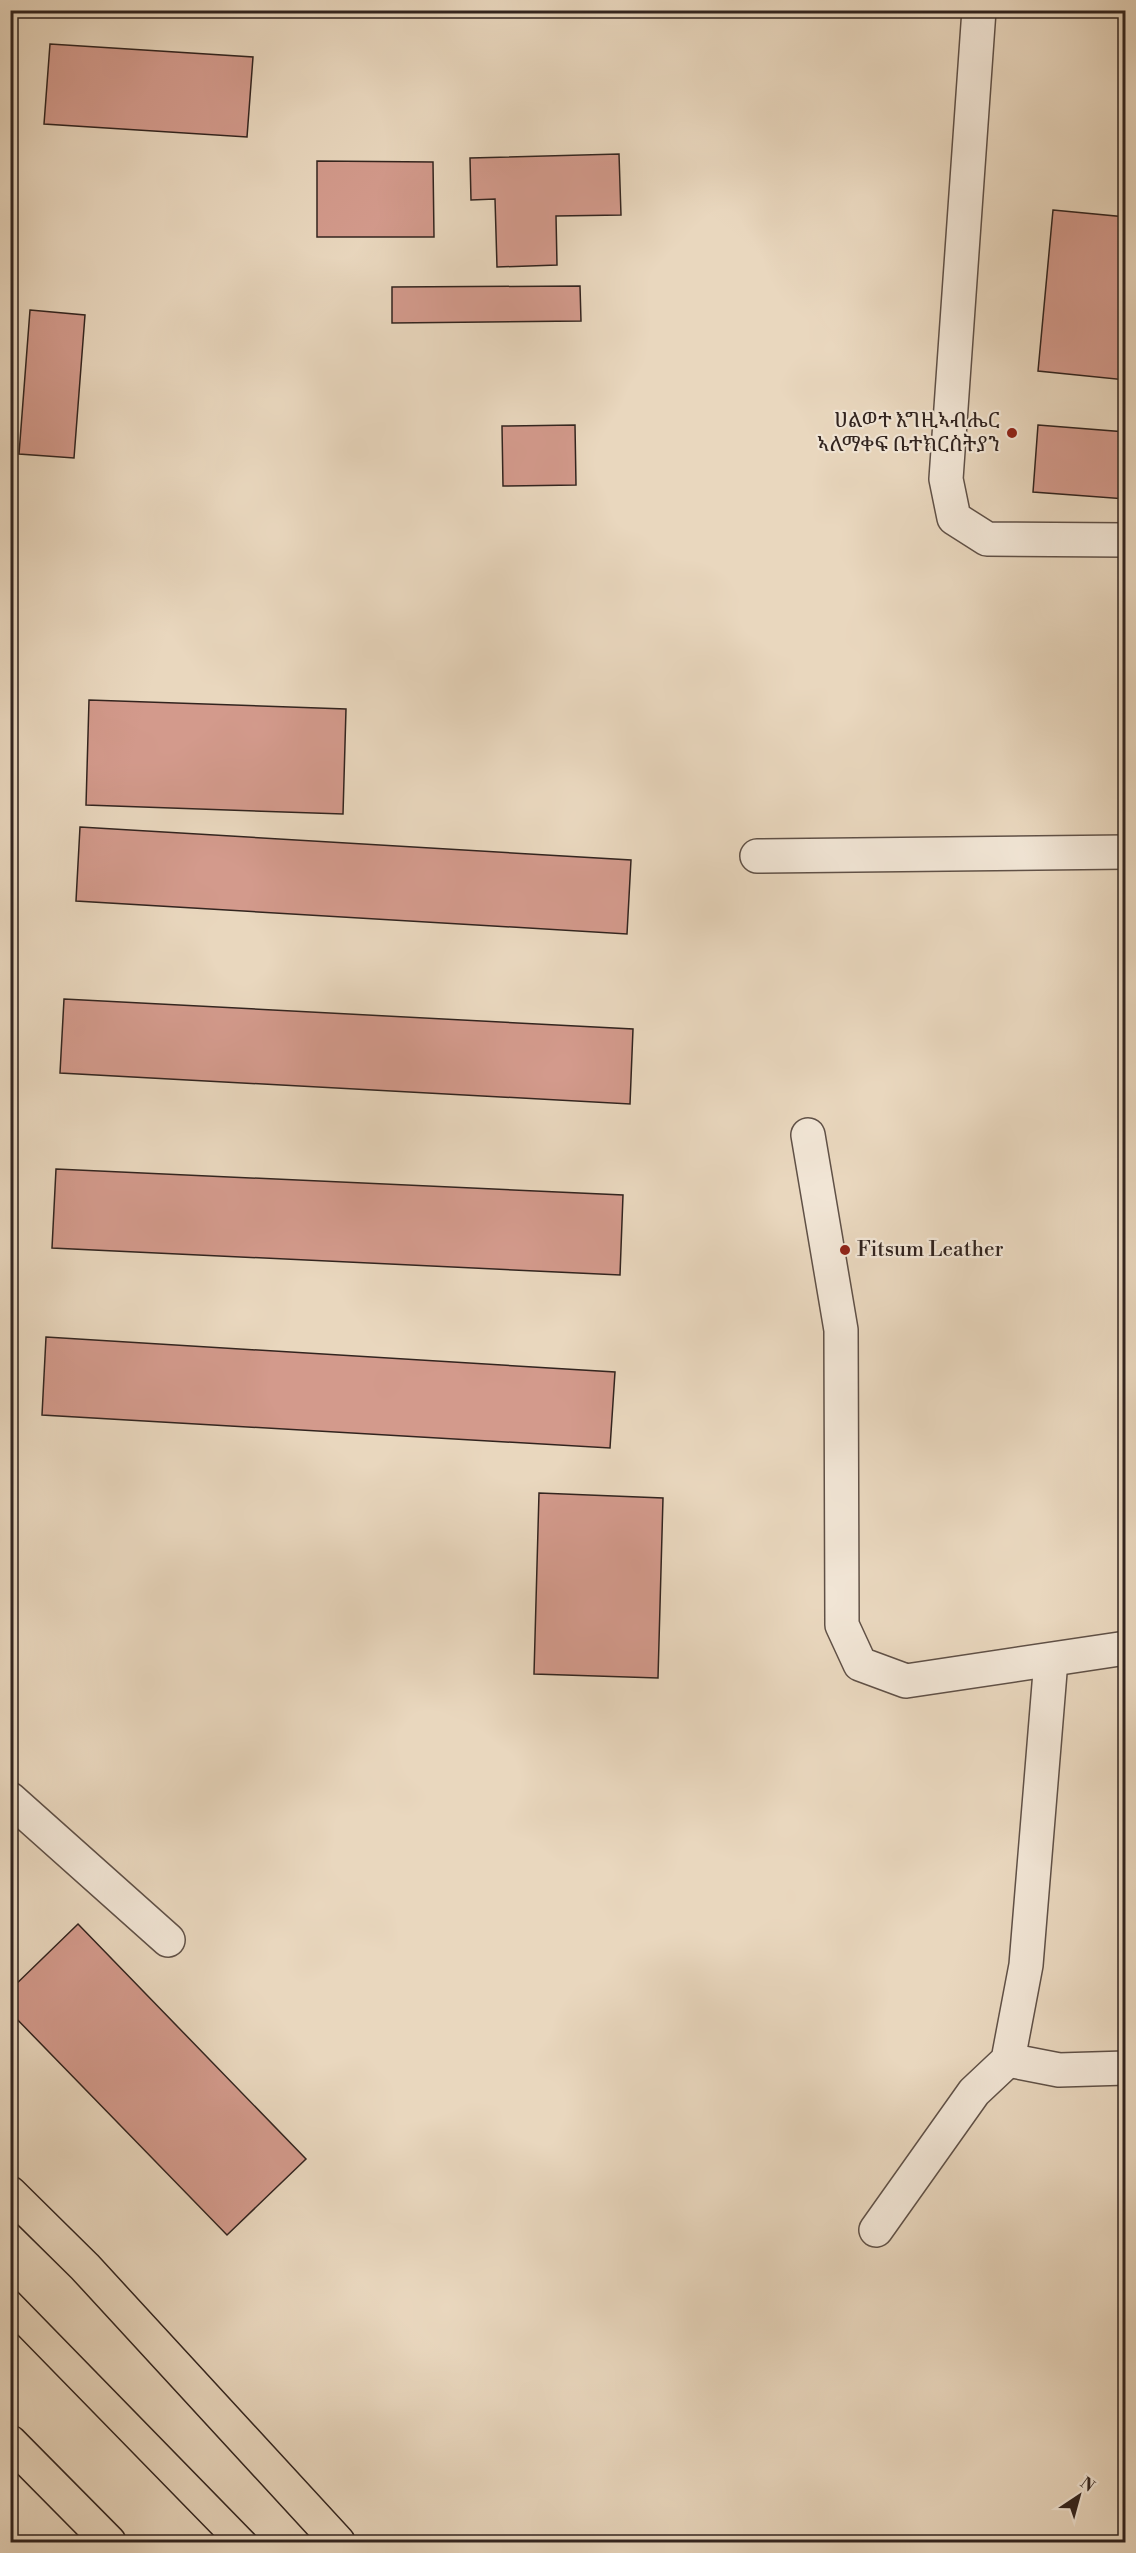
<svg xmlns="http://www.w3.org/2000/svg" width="1136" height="2553" viewBox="0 0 1136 2553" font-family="'Libre Bodoni','Noto Serif Ethiopic',serif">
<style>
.building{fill:#d39a8c;stroke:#32241f;stroke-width:1.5}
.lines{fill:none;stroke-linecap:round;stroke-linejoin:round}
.minor-casing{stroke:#605147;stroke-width:36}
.major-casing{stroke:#32241f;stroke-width:36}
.minor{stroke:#f1e5d5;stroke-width:33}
.major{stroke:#e9d7be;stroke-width:33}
.tram{stroke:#32241f;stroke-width:1.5}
.poi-dot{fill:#8f2418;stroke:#f1e5d5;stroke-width:2}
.labels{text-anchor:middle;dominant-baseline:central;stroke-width:4.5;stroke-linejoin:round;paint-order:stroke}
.poi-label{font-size:21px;fill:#32241f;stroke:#f1e5d5;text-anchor:end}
</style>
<rect width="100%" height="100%" fill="#e9d7be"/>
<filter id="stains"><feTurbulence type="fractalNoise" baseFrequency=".00333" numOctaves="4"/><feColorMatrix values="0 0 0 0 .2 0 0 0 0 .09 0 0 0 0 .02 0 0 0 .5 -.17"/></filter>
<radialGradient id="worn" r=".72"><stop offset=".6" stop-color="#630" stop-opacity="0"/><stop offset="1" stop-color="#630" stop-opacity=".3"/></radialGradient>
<g class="building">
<path d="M50 44 253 57 247 137 44 124Z"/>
<path d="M619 154 621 215 556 216 557 265 497 267 495 199 471 200 470 158Z"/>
<path d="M317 161 433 162 434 237H317Z"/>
<path d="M1053 210 1126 217V380L1038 371Z"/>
<path d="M580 286 581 321 392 323V287Z"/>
<path d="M30 310 85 315 74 458 19 454Z"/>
<path d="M575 425 576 485 503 486 502 426Z"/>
<path d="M1038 425 1126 432V499L1033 492Z"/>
<path d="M89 700 346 709 343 814 86 805Z"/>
<path d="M80 827 631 860 627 934 76 901Z"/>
<path d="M64 999 633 1029 630 1104 60 1073Z"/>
<path d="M56 1169 623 1195 620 1275 52 1248Z"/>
<path d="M46 1337 615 1372 610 1448 42 1415Z"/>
<path d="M539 1493 663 1498 658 1678 534 1674Z"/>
<path d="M78 1924 306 2159 227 2235 10 2012V1990Z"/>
</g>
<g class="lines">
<defs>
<g id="minor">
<path d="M979 10 946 479 954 518 987 539 1126 540"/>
<path d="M757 856 1126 852"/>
<path d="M808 1135 841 1330 842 1625 860 1664 906 1681 1126 1648"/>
<path d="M10 1799 168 1940"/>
<path d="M1008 2060 1059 2070 1126 2068"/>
<path d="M876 2230 974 2092 1008 2060 1026 1965 1051 1660"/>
</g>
<g id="major">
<path d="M10 2193 85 2267 338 2542"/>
<path d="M10 2442 109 2542"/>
</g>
</defs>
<use href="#minor" class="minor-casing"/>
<use href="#major" class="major-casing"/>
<use href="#minor" class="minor"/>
<use href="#major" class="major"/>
<g class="tram">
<path d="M10 2284 262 2542"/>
<path d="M10 2327 220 2542"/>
</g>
</g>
<g class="poi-dot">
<circle cx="1012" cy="433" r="6"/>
<circle cx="845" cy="1250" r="6"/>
</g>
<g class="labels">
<g class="poi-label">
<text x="1000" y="421">ሀልወተ እግዚኣብሔር<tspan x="1000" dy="24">ኣለማቀፍ ቤተክርስትያን</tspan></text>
<text x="857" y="1250" text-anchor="start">Fitsum Leather</text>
</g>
</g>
<rect width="1136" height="2553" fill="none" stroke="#e9d7be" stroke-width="36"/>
<rect x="12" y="12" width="1112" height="2529" fill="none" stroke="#32241f" stroke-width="3"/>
<rect x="18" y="18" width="1100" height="2517" fill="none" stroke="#32241f" stroke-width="1.5"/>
<g transform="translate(1079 2496) rotate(36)" stroke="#f1e5d5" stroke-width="4.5" paint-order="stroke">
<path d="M0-4.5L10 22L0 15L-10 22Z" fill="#32241f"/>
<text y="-9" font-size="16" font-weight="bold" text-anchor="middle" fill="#32241f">N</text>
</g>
<rect width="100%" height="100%" filter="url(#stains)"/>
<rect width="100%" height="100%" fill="url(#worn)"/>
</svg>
